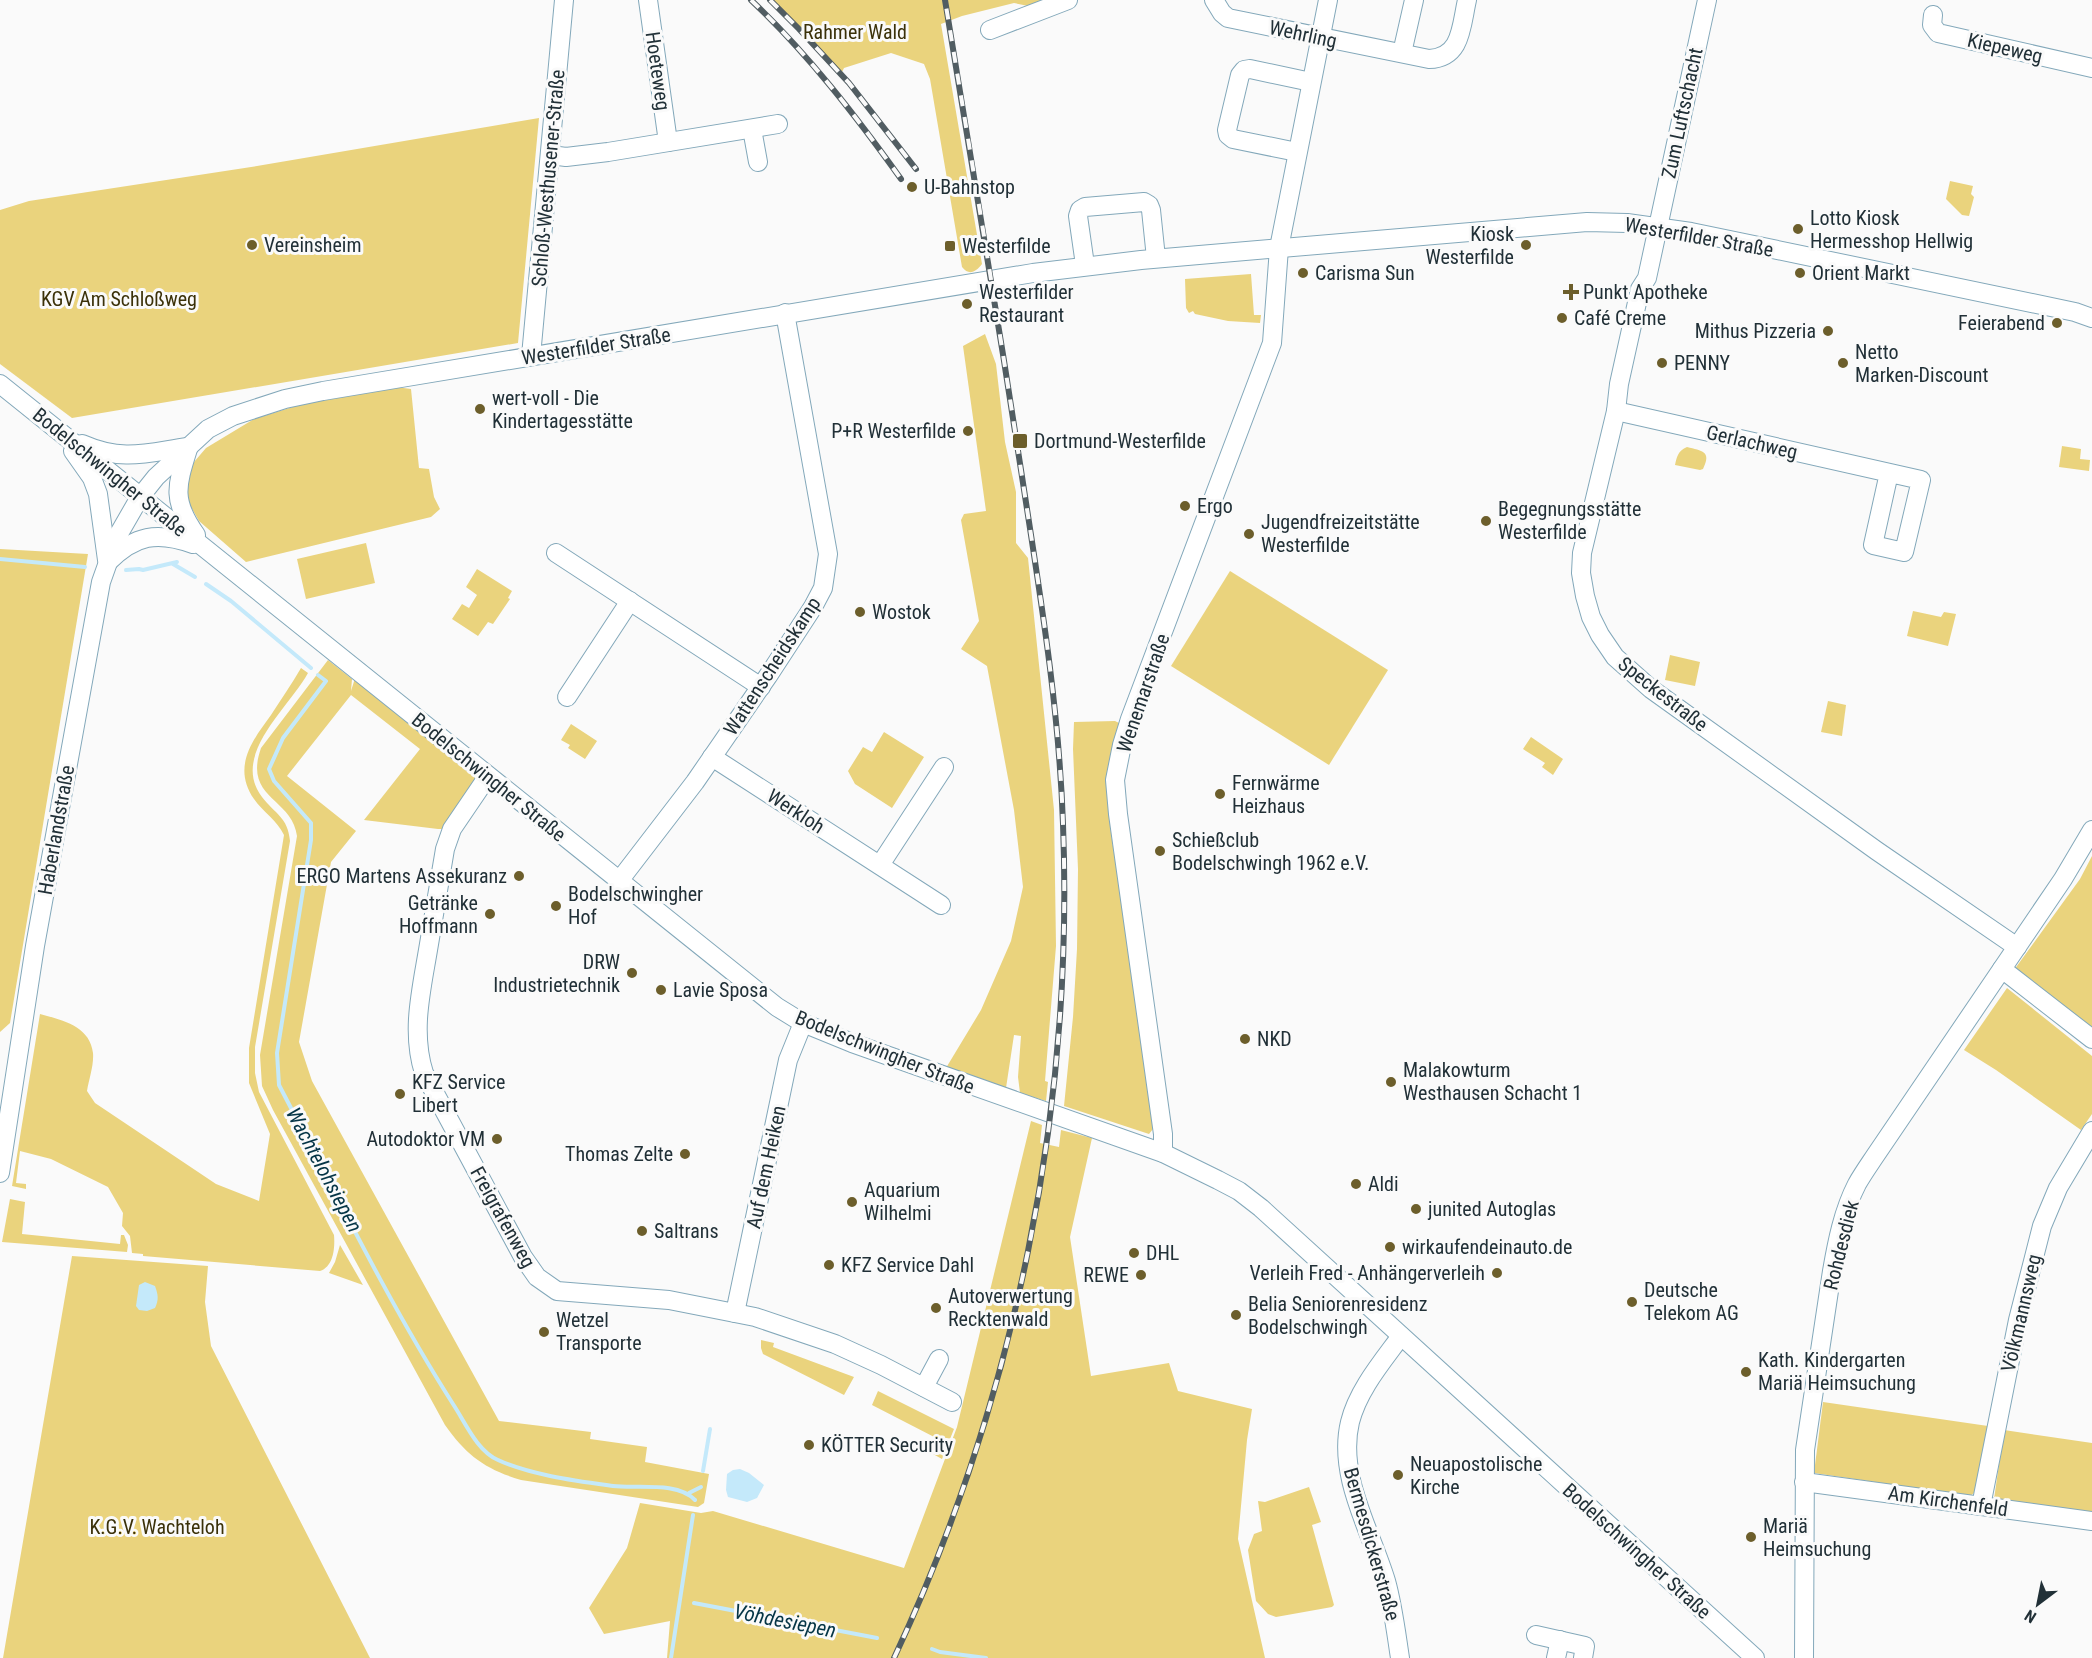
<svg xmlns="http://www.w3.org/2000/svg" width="2092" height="1658" viewBox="0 0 2092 1658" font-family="'Roboto Condensed',sans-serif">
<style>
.green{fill:#ead37d}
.water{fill:#c4e9fa}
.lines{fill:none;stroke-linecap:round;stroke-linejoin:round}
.stream{stroke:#c4e9fa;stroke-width:4}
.minor-casing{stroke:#83a8ba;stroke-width:20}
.minor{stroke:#fff;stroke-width:18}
.rail-casing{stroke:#515d62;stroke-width:6}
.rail{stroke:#fafafa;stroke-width:4;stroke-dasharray:11;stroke-linecap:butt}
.poi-dot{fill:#6c5e2b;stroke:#fafafa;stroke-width:2}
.labels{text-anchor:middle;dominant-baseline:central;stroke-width:6;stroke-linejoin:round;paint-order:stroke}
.park-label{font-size:20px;fill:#3b3109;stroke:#fafafa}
.street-label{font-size:20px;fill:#213037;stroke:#fafafa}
.poi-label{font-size:20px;fill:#213037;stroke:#fafafa;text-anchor:start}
.water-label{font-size:21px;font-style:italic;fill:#053546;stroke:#fafafa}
</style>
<rect width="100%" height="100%" fill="#fafafa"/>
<g class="green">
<path d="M772 0H1051L1033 7 1014 3 962 16 941 24 982 264C976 272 969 276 962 267L930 79 924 64 891 53 844 68 842 72Z"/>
<path d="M539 118 518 343 72 418 0 364V210L29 201 257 166Z"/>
<path d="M1950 181 1973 186 1971 194 1974 197 1969 216 1962 215 1946 199Z"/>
<path d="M1251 274 1254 315H1261L1260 323 1228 321 1195 314 1193 311 1189 313 1186 308 1185 279Z"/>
<path d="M985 334 996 364 1005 442 1016 492V543L1028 558 1054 810 1056 946 1045 1081 1048 1082 1046 1101 1020 1093 1018 1077 1021 1036 1014 1035 1006 1088 946 1068 981 1010 1011 941 1023 887 1014 810 987 666 961 649 979 621 961 520 964 514 986 511 963 346Z"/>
<path d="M396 387 411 389 419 468 429 469 434 497 440 509 431 517 246 562 199 521 186 498 188 469 206 448 254 419 299 405Z"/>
<path d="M2062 446 2081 449 2080 459 2090 460 2089 471 2059 467Z"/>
<path d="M1687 447C1702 451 1712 451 1703 469L1700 470 1675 465C1677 456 1678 451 1687 447Z"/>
<path d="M366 543 375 583 306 599 297 559Z"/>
<path d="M0 549 88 554 10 1023 0 1032Z"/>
<path d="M477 569 512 591 508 598 510 599 493 624 488 622 478 636 452 619 462 604 469 608 477 595 466 587Z"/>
<path d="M1230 571 1388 670 1329 765 1171 666Z"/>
<path d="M1913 611 1941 617 1944 612 1956 614 1948 646 1907 636Z"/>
<path d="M1670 655 1700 662 1695 686 1665 680Z"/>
<path d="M328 660 352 679 351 691 357 672 488 776 452 829H438L364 820 420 749 351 695 287 776 356 831 331 862 299 1042 312 1081 499 1421 591 1432 590 1439 647 1447 645 1462 709 1474 704 1503 698 1507 521 1480C485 1469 467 1456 445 1425L273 1110 262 1086 260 1055 297 836C292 797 243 799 261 748Z"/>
<path d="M301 668 308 673C289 708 230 755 262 797 275 814 288 817 290 841L255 1047V1073L259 1092 334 1235C335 1247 334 1266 320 1271L143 1256V1254L132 1253 130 1236 122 1226 123 1213 108 1187 51 1159 20 1151 16 1183 26 1184V1189L12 1186 40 1014C62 1020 90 1026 93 1053 94 1065 89 1079 87 1091L95 1103 216 1184 259 1201 270 1134 249 1083V1048L284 835C277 820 263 812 254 799 232 767 252 741 271 715 281 699 292 684 301 668Z"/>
<path d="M1828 701 1846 705 1842 736 1821 732Z"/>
<path d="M1115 721 1119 723 1109 814 1111 833 1154 1123 1153 1129 1149 1134 1064 1106 1073 1017 1077 949 1078 869 1073 749 1074 722Z"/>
<path d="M571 724 597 741 585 759 568 748 570 745 561 740Z"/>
<path d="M884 732 924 757 892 808 855 784 848 771 863 747 872 752Z"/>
<path d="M1531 737 1563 759 1553 775 1542 767 1545 763 1523 749Z"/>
<path d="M2092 856V1029L2014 970 2080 879Z"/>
<path d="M2007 988 2092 1056V1114L2081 1130 1996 1070 1964 1050Z"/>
<path d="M1031 1121 1042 1125 1040 1143 1059 1147 1061 1130 1092 1138 1070 1237 1091 1376 1169 1363 1178 1391 1252 1409 1247 1440 1238 1539 1265 1658H667L670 1621 604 1634 589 1608 627 1548 640 1503 701 1513 713 1511 904 1568 957 1427Z"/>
<path d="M10 1199 25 1202 22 1234 120 1244 121 1235H124L128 1245 127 1252 2 1242Z"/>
<path d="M340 1245 363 1285 329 1273 335 1262Z"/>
<path d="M72 1256 208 1266 205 1302 211 1346 370 1658H3Z"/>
<path d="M761 1340 774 1343 773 1347 854 1377 844 1395 763 1354 761 1348Z"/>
<path d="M878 1391 954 1429 942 1459 933 1454 940 1440 872 1405Z"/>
<path d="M1823 1402 1988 1426 1978 1490 1970 1496 1814 1473Z"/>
<path d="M2004 1430 2092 1443V1512L1994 1499Z"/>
<path d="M1309 1487 1321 1522 1312 1525 1334 1605 1332 1607 1276 1617 1268 1614 1256 1601 1248 1550 1254 1534 1262 1531 1258 1501 1265 1502Z"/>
</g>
<g class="water">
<path d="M145 1282 155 1286C158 1294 159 1300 155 1308L147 1311 139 1310 136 1306 139 1285Z"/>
<path d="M740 1469 749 1473 764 1485 757 1498 747 1502 728 1497 726 1490 727 1474 733 1470Z"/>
</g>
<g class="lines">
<g class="stream">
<path d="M0 559 85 567"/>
<path d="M173 564 195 577"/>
<path d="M126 570 139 569 143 570 177 562"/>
<path d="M206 584 231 601 311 668"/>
<path d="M318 675 326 681 283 738 269 769 274 781 311 823V840L277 1053 279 1085C335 1192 388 1302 453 1404 465 1422 477 1451 498 1460 530 1475 577 1481 613 1486 637 1489 677 1481 695 1500"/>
<path d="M703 1471 710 1429"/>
<path d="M689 1493 701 1487"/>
<path d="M694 1603 877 1638"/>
<path d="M932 1649 940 1652 986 1658"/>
<path d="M671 1658 693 1515"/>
</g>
<defs>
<g id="minor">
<path d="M648 0 668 142"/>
<path d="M1214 0 1222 13 1228 18 1429 59C1462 58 1461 26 1467 0"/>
<path d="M1707 0 1647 278 1640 289 1619 384 1616 411 1582 553 1581 573 1585 596 1591 617 1600 635 1615 657 1651 689 1877 851 2017 947"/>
<path d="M1933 15 1932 25 1938 33 2092 68"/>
<path d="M990 30 1068 0"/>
<path d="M1402 53 1414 0"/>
<path d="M752 129 758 162"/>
<path d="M1297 152 1233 139 1228 135 1227 130 1240 75 1244 70 1250 69 1311 82"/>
<path d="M551 155 566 157 608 152 778 124"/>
<path d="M1085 265 1078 216 1080 210 1085 207 1144 202 1149 205 1151 210 1156 258"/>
<path d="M531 356 564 0"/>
<path d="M0 384 777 1007 803 1023 852 1043 1163 1153 1218 1180 1239 1191 1261 1208 1755 1658"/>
<path d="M1616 411 1921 480 1904 552 1873 545 1889 473"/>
<path d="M82 444C123 462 146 453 188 447"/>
<path d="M188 449C176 487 172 501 196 535"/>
<path d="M73 451 92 478 98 494 107 560"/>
<path d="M556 553 761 687"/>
<path d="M108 562C135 535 157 531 193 544"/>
<path d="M567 697 630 601"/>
<path d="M712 757 941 905"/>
<path d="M488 776 452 829 445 849C439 883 434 916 428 950 421 992 411 1032 424 1073L523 1257 537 1277 557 1291 669 1300 755 1317 835 1344 881 1365 952 1402"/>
<path d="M880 865 944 767"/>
<path d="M619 881 695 782 768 676 813 607 823 588 828 554 785 313"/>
<path d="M2002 969 2092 1039"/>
<path d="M1163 1153V1134L1118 814 1115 780 1122 745 1130 719 1272 343 1279 248 1328 0"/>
<path d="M0 1173 35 946 101 582 117 537 140 497 156 477 208 429 233 416 285 399 323 391 1033 273 1141 260 1587 222 1627 223 1691 232 2075 312 2092 318"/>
<path d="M735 1313 788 1060 803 1023"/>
<path d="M924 1387 939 1359"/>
<path d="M1804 1482 2092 1521"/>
<path d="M1981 1506 2018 1320 2042 1226 2058 1188 2092 1131"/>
<path d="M1536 1635 1585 1646 1583 1658"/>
<path d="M1400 1658C1396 1632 1393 1606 1386 1581 1371 1531 1337 1476 1350 1422 1358 1390 1382 1362 1401 1336"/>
<path d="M1556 1658 1560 1640"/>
<path d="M1804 1658 1805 1450 1832 1271C1837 1242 1843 1211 1857 1184 1862 1175 1869 1165 1875 1156L2063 879 2092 830"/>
</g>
</defs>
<use href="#minor" class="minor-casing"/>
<use href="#minor" class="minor"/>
<defs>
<g id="rail">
<path d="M751 0C808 54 856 116 901 179"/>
<path d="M770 0 799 29 849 83 916 169"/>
<path d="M894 1658C1015 1400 1074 1109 1063 824 1059 705 1039 588 1021 470 997 313 971 156 945 0"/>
</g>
</defs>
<use href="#rail" class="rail-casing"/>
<use href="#rail" class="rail"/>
</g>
<g class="poi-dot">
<circle cx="912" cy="187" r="6"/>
<circle cx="1798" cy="229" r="6"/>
<circle cx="252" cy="245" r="6"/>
<circle cx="1526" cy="245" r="6"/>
<rect x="944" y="240" width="12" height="12" rx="3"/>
<circle cx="1303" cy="273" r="6"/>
<circle cx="1800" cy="273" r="6"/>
<path d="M1568 283h6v6h6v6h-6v6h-6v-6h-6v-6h6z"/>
<circle cx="967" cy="304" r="6"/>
<circle cx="1562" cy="318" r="6"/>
<circle cx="2057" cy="323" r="6"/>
<circle cx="1828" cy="331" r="6"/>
<circle cx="1662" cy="363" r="6"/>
<circle cx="1843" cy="363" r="6"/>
<circle cx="480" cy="409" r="6"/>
<circle cx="968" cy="431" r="6"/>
<rect x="1012" y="433" width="16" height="16" rx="3"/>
<circle cx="1185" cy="506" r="6"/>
<circle cx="1486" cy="521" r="6"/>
<circle cx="1249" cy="534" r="6"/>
<circle cx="860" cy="612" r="6"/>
<circle cx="1220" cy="794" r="6"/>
<circle cx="1160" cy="851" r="6"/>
<circle cx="519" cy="876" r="6"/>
<circle cx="556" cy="906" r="6"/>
<circle cx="490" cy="914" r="6"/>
<circle cx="632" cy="973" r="6"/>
<circle cx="661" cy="990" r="6"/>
<circle cx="1245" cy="1039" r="6"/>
<circle cx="1391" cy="1082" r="6"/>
<circle cx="400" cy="1094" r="6"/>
<circle cx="497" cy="1139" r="6"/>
<circle cx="685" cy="1154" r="6"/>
<circle cx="1356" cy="1184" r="6"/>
<circle cx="852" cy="1202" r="6"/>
<circle cx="1416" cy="1209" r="6"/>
<circle cx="642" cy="1231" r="6"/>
<circle cx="1390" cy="1247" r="6"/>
<circle cx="1134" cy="1253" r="6"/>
<circle cx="829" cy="1265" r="6"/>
<circle cx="1497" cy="1273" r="6"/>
<circle cx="1141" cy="1275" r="6"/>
<circle cx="1632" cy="1302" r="6"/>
<circle cx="936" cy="1308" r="6"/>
<circle cx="1236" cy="1315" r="6"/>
<circle cx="544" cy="1332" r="6"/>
<circle cx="1746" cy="1372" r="6"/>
<circle cx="809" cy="1445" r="6"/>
<circle cx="1398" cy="1475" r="6"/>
<circle cx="1751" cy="1537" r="6"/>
</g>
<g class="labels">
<g class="park-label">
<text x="855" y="32">Rahmer Wald</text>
<text x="119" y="299">KGV Am Schloßweg</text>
<text x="157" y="1527">K.G.V. Wachteloh</text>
</g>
<g class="street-label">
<text transform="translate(1303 34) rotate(12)">Wehrling</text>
<text transform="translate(2005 48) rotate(13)">Kiepeweg</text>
<text transform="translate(658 71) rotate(82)">Hoeteweg</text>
<text transform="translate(1682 113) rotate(-78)">Zum Luftschacht</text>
<text transform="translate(548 178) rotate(-85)">Schloß-Westhusener-Straße</text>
<text transform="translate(1699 237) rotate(10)">Westerfilder Straße</text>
<text transform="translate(596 346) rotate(-9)">Westerfilder Straße</text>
<text transform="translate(1752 442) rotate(13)">Gerlachweg</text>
<text transform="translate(110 472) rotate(39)">Bodelschwingher Straße</text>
<text transform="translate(772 666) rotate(-57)">Wattenscheidskamp</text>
<text transform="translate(1143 693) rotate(-71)">Wenemarstraße</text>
<text transform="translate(1663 694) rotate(38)">Speckestraße</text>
<text transform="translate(489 777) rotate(39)">Bodelschwingher Straße</text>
<text transform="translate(796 811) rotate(33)">Werkloh</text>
<text transform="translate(56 830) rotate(-80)">Haberlandstraße</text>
<text transform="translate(885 1052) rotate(22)">Bodelschwingher Straße</text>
<text transform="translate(766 1167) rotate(-78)">Auf dem Heiken</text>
<text transform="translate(503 1217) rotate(61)">Freigrafenweg</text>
<text transform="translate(1841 1245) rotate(-76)">Rohdesdiek</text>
<text transform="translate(2021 1313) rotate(-77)">Völkmannsweg</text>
<text transform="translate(1948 1501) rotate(8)">Am Kirchenfeld</text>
<text transform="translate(1372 1544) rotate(74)">Bermesdickerstraße</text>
<text transform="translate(1637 1551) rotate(42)">Bodelschwingher Straße</text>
</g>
<g class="poi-label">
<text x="924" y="187">U-Bahnstop</text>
<text x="1810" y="218">Lotto Kiosk<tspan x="1810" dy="23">Hermesshop Hellwig</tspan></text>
<text x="1514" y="234" text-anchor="end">Kiosk<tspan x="1514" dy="23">Westerfilde</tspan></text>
<text x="264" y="245">Vereinsheim</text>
<text x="962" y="246">Westerfilde</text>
<text x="1315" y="273">Carisma Sun</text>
<text x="1812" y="273">Orient Markt</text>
<text x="979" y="292">Westerfilder<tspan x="979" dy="23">Restaurant</tspan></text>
<text x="1583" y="292">Punkt Apotheke</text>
<text x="1574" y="318">Café Creme</text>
<text x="2045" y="323" text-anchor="end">Feierabend</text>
<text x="1816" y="331" text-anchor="end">Mithus Pizzeria</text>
<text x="1855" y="352">Netto<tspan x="1855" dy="23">Marken-Discount</tspan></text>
<text x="1674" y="363">PENNY</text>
<text x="492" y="398">wert-voll - Die<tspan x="492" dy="23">Kindertagesstätte</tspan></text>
<text x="956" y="431" text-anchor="end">P+R Westerfilde</text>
<text x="1034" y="441">Dortmund-Westerfilde</text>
<text x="1197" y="506">Ergo</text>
<text x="1498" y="509">Begegnungsstätte<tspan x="1498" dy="23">Westerfilde</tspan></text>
<text x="1261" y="522">Jugendfreizeitstätte<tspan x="1261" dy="23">Westerfilde</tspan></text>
<text x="872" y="612">Wostok</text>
<text x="1232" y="783">Fernwärme<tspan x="1232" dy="23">Heizhaus</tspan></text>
<text x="1172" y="840">Schießclub<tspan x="1172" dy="23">Bodelschwingh 1962 e.V.</tspan></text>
<text x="507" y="876" text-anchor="end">ERGO Martens Assekuranz</text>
<text x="568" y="894">Bodelschwingher<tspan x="568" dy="23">Hof</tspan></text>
<text x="478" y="903" text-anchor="end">Getränke<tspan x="478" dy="23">Hoffmann</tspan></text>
<text x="620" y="962" text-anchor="end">DRW<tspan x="620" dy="23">Industrietechnik</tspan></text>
<text x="673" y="990">Lavie Sposa</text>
<text x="1257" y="1039">NKD</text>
<text x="1403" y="1070">Malakowturm<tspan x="1403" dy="23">Westhausen Schacht 1</tspan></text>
<text x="412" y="1082">KFZ Service<tspan x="412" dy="23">Libert</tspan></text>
<text x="485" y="1139" text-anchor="end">Autodoktor VM</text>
<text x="673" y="1154" text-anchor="end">Thomas Zelte</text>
<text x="1368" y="1184">Aldi</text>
<text x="864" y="1190">Aquarium<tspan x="864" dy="23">Wilhelmi</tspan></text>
<text x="1428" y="1209">junited Autoglas</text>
<text x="654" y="1231">Saltrans</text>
<text x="1402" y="1247">wirkaufendeinauto.de</text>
<text x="1146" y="1253">DHL</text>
<text x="841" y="1265">KFZ Service Dahl</text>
<text x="1485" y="1273" text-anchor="end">Verleih Fred - Anhängerverleih</text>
<text x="1129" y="1275" text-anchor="end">REWE</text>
<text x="1644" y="1290">Deutsche<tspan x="1644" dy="23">Telekom AG</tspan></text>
<text x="948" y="1296">Autoverwertung<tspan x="948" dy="23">Recktenwald</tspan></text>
<text x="1248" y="1304">Belia Seniorenresidenz<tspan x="1248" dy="23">Bodelschwingh</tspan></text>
<text x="556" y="1320">Wetzel<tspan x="556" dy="23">Transporte</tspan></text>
<text x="1758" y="1360">Kath. Kindergarten<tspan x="1758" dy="23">Mariä Heimsuchung</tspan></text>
<text x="821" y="1445">KÖTTER Security</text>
<text x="1410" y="1464">Neuapostolische<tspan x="1410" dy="23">Kirche</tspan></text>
<text x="1763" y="1526">Mariä<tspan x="1763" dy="23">Heimsuchung</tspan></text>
</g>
<g class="water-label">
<text transform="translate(324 1170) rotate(62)">Wachtelohsiepen</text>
<text transform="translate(785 1621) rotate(11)">Vöhdesiepen</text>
</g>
</g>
<g transform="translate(2038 1604) rotate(212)" stroke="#fafafa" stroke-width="4.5" paint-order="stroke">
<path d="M0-4.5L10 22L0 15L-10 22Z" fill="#213037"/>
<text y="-9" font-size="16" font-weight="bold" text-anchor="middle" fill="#213037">N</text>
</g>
</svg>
